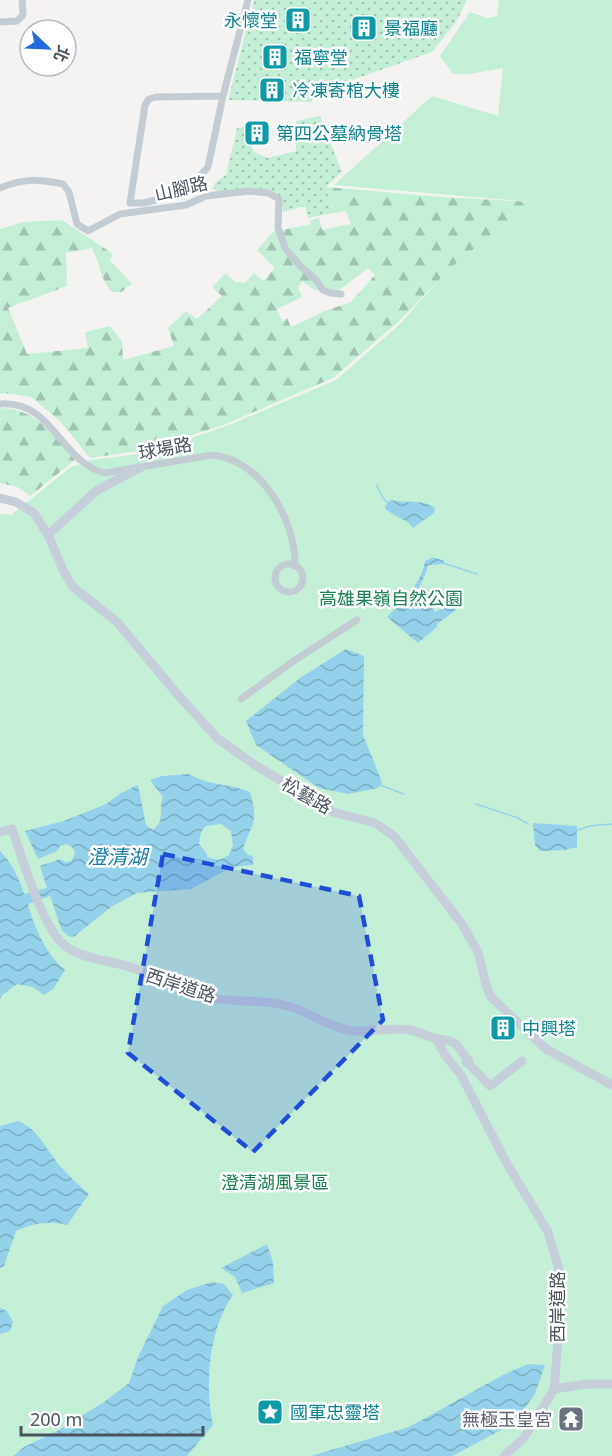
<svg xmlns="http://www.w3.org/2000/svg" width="612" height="1456" viewBox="0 0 612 1456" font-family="'Noto Sans','Noto Sans TC',sans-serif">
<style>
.grass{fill:url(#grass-dots)}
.forest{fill:url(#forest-firs);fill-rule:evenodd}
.park{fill:#c4efd7}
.water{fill:url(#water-waves);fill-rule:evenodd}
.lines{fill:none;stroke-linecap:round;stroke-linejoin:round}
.stream{stroke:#93d2ea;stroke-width:1.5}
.street{stroke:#c4ccd3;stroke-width:7}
.secondary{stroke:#c6ceda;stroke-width:9}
.marked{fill:#1d4ed8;fill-opacity:0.2;stroke:#1d4ed8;stroke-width:4.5;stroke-dasharray:12 8;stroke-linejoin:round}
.labels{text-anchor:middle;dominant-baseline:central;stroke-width:5;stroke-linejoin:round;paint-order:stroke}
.culture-label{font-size:18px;fill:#0d838f;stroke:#fff;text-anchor:start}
.street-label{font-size:18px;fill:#4a545f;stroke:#fff}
.park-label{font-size:18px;fill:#1b8054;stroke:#fff}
.worship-label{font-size:18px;fill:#5b616d;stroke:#fff;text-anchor:end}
.water-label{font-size:20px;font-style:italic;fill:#127ba3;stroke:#fff}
</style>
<defs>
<pattern id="grass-dots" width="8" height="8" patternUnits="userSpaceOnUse" patternTransform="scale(1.5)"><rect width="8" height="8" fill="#c4efd7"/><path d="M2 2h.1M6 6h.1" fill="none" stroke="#a1c4b2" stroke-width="1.8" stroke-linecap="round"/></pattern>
<pattern id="forest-firs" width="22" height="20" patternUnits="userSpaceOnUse" patternTransform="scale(1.5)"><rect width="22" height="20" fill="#c4efd7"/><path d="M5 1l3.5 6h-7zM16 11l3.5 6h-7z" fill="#a1c4b2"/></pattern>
<pattern id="water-waves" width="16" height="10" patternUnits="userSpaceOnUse" patternTransform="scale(1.5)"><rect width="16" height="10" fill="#93d2ea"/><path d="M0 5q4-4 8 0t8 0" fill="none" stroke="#7aadc1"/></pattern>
</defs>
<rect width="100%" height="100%" fill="#f4f3f2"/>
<g class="grass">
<path d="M254 0H467L456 22 432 52 318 92 312 102 228 100Z"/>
<path d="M320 116 342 172 326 187 333 213 308 218 305 206 283 212 281 197 216 191 213 188 216 182 226 175 237 128 244 127 254 152 268 158 296 151V121Z"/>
</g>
<g class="forest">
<path d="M326 187 442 197 531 202 446 273 398 322 333 378 226 424 145 450 90 458 60 421 31 397 4 393 0 394V229L23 222 62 220 113 254 110 260 132 284 121 292H112C101 281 99 262 92 248L66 253 67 286 8 308 27 354 88 348 85 332 110 326 122 341 123 360 174 346 168 328 186 311 197 319 222 296 212 287 226 273 235 282 245 283 254 273 263 281 275 268 257 250 273 232 311 224 310 220 319 218 322 230 351 224 346 211 333 213ZM368 268 375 275 351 302 325 311 291 327 287 318 282 321 277 309 302 297 298 288 302 281 315 290 338 291Z"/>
<path d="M0 408C38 409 51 434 75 460L30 496 17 487 0 483Z"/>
</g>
<path class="park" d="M499 0H612V1456H0V514L11 515 71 467 91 460 147 453 229 425 336 380 400 324 448 270 530 202 334 185 432 96 498 116 503 68 470 74H453L440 56 470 12 487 18 497 16Z"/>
<g class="water">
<path d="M391 500C408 504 420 498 435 508L434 513 413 528 409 523 386 510 385 506Z"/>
<path d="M433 557 444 561 443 564 428 565 426 573 416 594 430 603 435 612 446 606 454 605 456 610 437 624V627L418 643 387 617C403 600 421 585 425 561Z"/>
<path d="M346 649 364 656 363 735 382 782 378 788 348 794 319 788 256 745 246 721 300 678Z"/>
<path d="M189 774C212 787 229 783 250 792 259 822 252 823 243 849L248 855 253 856V865L232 867 191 889 137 893 111 907 75 936 70 937 62 931 50 896 28 904C34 927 46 954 65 970L53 989 44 995 33 987 17 984 1 996 0 1000V851C12 863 19 878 24 894L47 888 40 866 60 859 65 862 71 861 75 854 74 849 67 844 60 846 57 851 38 859 25 831 64 821 106 804 121 793 138 785 146 825 153 830C166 820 158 809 163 797L150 780 163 776ZM221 824 231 831 233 846 228 856 218 860 207 857V854L199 844 201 832 206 826Z"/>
<path d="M533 823 577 826V847L565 850 540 851 535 845Z"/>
<path d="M18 1121C40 1130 46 1151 62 1168 70 1177 80 1186 89 1194L67 1225C50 1220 31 1224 16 1231L4 1266 0 1268V1126Z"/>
<path d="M267 1244 273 1262 274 1283 242 1293 235 1277 221 1268Z"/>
<path d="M212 1282 224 1284 233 1295C208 1330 205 1385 213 1425L187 1456H13L24 1447 59 1430 104 1402 129 1383 138 1357 163 1306 187 1290Z"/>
<path d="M0 1308 7 1311 13 1322 10 1331 0 1334Z"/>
<path d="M528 1364 545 1365 535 1394 519 1416 505 1428 452 1456H311L409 1427 503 1375Z"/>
</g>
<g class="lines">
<g class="stream">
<path d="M376 484 383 498 388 503"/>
<path d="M443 563 477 574"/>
<path d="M380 785 404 794"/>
<path d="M476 804 518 818 528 824"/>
<path d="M578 830 590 826 612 824"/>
</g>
<g class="street">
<path d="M0 22 17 21 23 15 22 0"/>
<path d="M223 96 156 97 149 99 145 105 130 203H144L186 192 208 167 223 96 248 0"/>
<path d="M0 188C25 178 37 179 63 184L69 192 77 224 88 231 120 214 186 205 206 196 249 191 268 193 279 199 278 228 285 248 300 266 316 280 323 290 330 293 341 294"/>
<path d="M0 404C53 400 60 462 105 473L212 455C261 459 296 520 295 566"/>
<circle cx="289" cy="578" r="14"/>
<path d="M241 699 292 662 357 620"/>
</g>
<g class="secondary">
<path d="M0 498 16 502 34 513 48 535 64 572 73 587 117 622 178 695 218 739 255 765 333 812 375 823 394 836 462 924 478 952 486 985 491 997 546 1049 612 1085"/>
<path d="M48 535 96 491 141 467"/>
<path d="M0 832 12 829C23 859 41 925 64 945 83 960 111 960 133 968 158 978 183 991 210 997 236 1004 265 998 291 1007 312 1014 333 1029 355 1031 373 1032 393 1027 410 1030 419 1032 428 1036 436 1039L445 1055 461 1075 506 1162 548 1232 559 1269 558 1340 554 1389 523 1439 504 1456"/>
<path d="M436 1039C463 1041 454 1046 469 1061L466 1063"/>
<path d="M467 1062 490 1086 522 1061"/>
<path d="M554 1389 587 1384H612"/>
</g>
</g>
<path class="marked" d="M163 854 359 896 383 1020 253 1152 128 1053Z"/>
<defs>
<symbol id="building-square" viewBox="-11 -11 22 22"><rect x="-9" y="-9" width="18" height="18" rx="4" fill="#0f9aa8" stroke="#fff"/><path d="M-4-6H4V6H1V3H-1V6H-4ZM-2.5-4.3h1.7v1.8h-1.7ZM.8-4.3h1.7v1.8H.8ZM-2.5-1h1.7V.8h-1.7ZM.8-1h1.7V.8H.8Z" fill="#fff"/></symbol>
<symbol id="sight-square" viewBox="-11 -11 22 22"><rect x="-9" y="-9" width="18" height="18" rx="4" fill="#0f9aa8" stroke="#fff"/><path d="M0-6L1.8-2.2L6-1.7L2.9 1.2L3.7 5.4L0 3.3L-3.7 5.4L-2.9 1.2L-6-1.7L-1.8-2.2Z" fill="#fff"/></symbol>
<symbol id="temple-square" viewBox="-11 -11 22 22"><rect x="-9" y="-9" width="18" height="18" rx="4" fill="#6b7280" stroke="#fff"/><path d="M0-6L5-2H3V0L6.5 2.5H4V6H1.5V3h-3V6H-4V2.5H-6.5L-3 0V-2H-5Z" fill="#fff"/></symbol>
</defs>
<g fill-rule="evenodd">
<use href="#building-square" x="283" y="5" width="30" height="30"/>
<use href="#building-square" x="349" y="13" width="30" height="30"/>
<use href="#building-square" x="260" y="42" width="30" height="30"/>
<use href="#building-square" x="257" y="75" width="30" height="30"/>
<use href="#building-square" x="242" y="118" width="30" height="30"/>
<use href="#building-square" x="488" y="1013" width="30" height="30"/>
<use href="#sight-square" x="255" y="1397" width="30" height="30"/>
<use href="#temple-square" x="556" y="1404" width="30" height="30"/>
</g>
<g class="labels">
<g class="culture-label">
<text x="278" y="20" text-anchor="end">永懷堂</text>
<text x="384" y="28">景福廳</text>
<text x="294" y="57">福寧堂</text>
<text x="292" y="90">冷凍寄棺大樓</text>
<text x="276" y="133">第四公墓納骨塔</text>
<text x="522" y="1028">中興塔</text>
<text x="290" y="1412">國軍忠靈塔</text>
</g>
<g class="street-label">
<text transform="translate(181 188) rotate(-13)">山腳路</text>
<text transform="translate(165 448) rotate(-10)">球場路</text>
<text transform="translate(307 795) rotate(30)">松藝路</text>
<text transform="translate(181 985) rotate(18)">西岸道路</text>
<text transform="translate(557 1307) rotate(-90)">西岸道路</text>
</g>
<g class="park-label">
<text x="391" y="598">高雄果嶺自然公園</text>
<text x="275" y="1182">澄清湖風景區</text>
</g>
<g class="worship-label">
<text x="552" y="1419">無極玉皇宮</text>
</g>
<g class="water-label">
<text x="117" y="856">澄清湖</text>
</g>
</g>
<g transform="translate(48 48) rotate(113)"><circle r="28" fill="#ffffff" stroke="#b7bbbf" stroke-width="1.5"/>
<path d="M0-4.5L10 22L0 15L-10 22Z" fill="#2268df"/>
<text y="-9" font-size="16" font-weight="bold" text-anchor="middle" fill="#4a545f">北</text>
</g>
<path d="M21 1426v9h182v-9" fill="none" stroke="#4a545f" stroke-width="3"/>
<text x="30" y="1426" font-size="18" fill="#4a545f" stroke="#ffffff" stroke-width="4.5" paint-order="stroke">200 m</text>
</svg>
